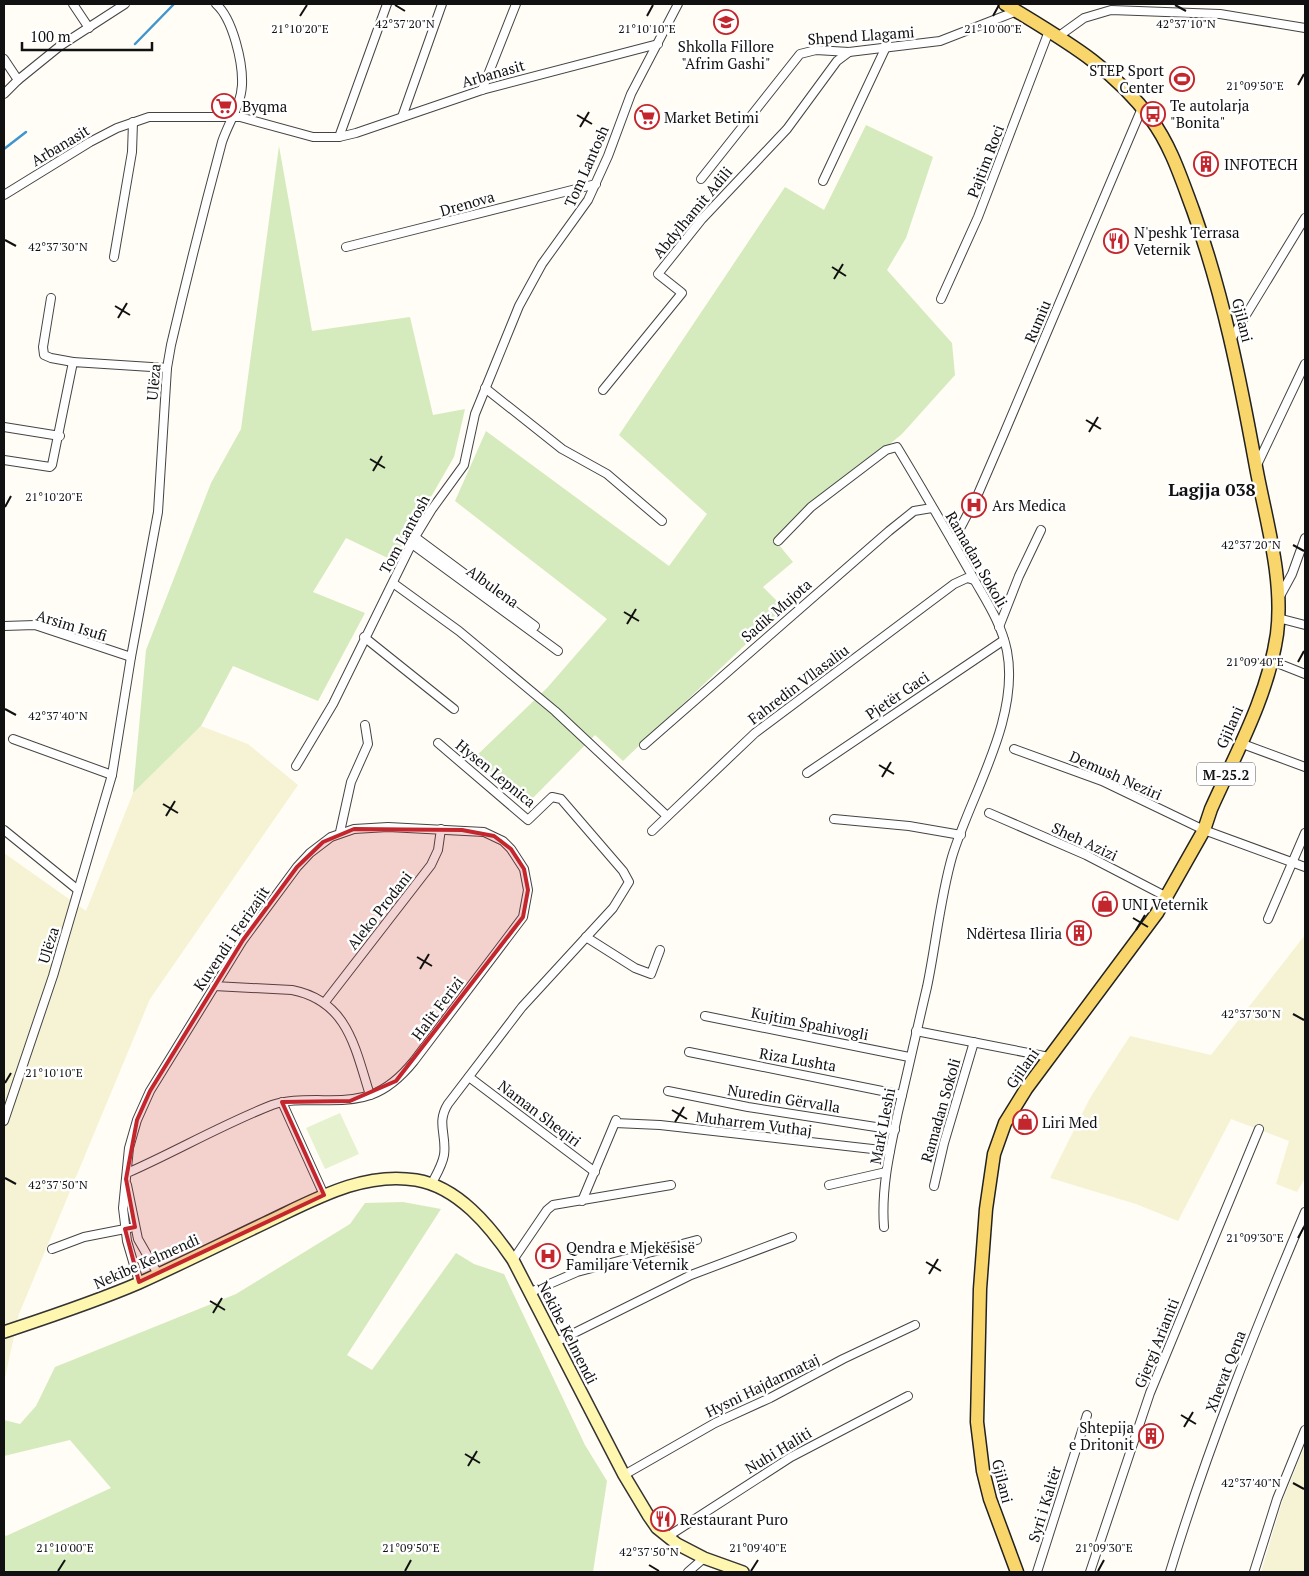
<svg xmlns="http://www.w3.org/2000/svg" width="1309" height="1576" viewBox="0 0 1309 1576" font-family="'PT Serif',serif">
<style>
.farmland{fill:#f6f3d4}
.green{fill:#d5ebbd}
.pitch{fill:#e6f2cf}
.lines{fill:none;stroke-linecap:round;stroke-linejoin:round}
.stream{stroke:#3f96cf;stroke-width:2.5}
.street-casing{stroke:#444;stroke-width:10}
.secondary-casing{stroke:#333;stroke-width:14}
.primary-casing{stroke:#222;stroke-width:15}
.street{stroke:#fff;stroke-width:8}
.secondary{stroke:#fff6b0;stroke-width:11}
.primary{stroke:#f9d66b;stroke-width:12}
.marked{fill:#c4262e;fill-opacity:0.2;stroke:#c4262e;stroke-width:4;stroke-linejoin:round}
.ticks{fill:none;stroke:#111;stroke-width:2}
.labels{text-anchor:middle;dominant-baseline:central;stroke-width:5;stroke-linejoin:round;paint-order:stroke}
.shield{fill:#fff;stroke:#585858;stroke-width:1}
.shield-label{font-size:14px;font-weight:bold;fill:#111}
.street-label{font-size:15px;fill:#111;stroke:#fff}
.poi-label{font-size:15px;fill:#111;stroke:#fff;text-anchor:start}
.quarter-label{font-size:18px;font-weight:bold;fill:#111;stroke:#fff}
.ticks-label{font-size:12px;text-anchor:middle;fill:#111;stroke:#fff;stroke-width:5;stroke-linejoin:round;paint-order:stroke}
</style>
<rect width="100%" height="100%" fill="#fffdf5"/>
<g class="farmland">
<path d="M201 726 248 744 298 785 150 999 19 1314 4 1382V853L86 911 133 793Z"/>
<path d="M1305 935V1178L1297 1192 1276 1184 1289 1141 1231 1119 1178 1221 1136 1204 1050 1178 1090 1098 1130 1036 1211 1055Z"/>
<path d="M1305 1445V1572H1261L1282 1502Z"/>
</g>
<g class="green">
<path d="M866 125 933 157 906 238 887 270 952 343 955 375 902 434 774 539 793 562 763 587 784 608 623 761 595 735 527 804 475 757 547 688 607 619 455 501 486 431 669 566 707 514 619 435 785 187 824 210Z"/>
<path d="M279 146 312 331 410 317 433 415 465 409 454 457 394 561 346 538 313 592 365 613 318 701 233 666 201 726 133 793 146 650 211 483 241 429Z"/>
<path d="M403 1202 441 1209 347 1355 372 1370 456 1253 474 1264 504 1274 585 1445 607 1481 593 1572H4V1534L6 1536 111 1488 70 1440 4 1456V1420L20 1424 36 1406 55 1367 236 1294 350 1224 365 1203Z"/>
</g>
<path class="pitch" d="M340 1113 359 1154 325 1169 306 1128Z"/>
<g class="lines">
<g class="stream">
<path d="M135 44 174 4"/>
<path d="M4 149 26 132"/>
</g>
<defs>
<g id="street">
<path d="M73 4 89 28"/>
<path d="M1059 36 1084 18 1111 10 1220 14 1305 28"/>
<path d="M4 59 18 80 60 46 125 4"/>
<path d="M482 90 516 4"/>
<path d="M4 94 18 80"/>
<path d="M402 117 442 4"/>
<path d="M339 137 387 4"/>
<path d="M701 179 800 54 816 50 849 52 940 41 1017 11"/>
<path d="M823 181 885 49"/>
<path d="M4 195 90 142 117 128 149 117H240L313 137H339L356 133 482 90 658 44"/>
<path d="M346 247 596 184"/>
<path d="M114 257 132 152 133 122"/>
<path d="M51 298 43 347 44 355 51 358 73 362"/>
<path d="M941 299 978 217 1049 31"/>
<path d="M1232 338 1305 218"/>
<path d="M485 388 562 449 607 474 662 521"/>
<path d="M603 390 682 293 658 274 702 219 787 129 837 61 849 52"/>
<path d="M4 427 60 436"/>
<path d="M4 460 50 467 52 465 73 362 167 368"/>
<path d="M1257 465 1305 364"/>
<path d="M415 537 535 626"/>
<path d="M778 541 811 507 886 450 897 447C922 488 946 530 970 572 984 598 1001 621 1007 651 1020 719 971 794 952 857 940 899 936 944 927 987 917 1029 908 1071 898 1112 890 1150 881 1188 884 1227"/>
<path d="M953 542 978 494 1003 436 1142 108"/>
<path d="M412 544 558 651"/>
<path d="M393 583 459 631 555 711 667 816"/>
<path d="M1279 598 1292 574 1305 538"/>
<path d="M1278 618 1305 625"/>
<path d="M4 626 35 625 131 657"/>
<path d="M999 627 1019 576 1041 530"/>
<path d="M364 637 454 709"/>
<path d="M1272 661 1305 674"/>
<path d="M13 739 112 775"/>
<path d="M1240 743 1305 767"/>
<path d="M644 745 889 531 914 511 932 508"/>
<path d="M1014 749 1102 781 1204 830 1305 867"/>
<path d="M296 766 333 704 415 537 432 509 464 465 475 414 519 306 542 264 588 200 608 156 631 94 678 4"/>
<path d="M807 773 1004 640"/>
<path d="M989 813 1086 855 1167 897"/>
<path d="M834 819 909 826 961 835"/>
<path d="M4 830 78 890"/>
<path d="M652 831 755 733 954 584 967 578 974 580"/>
<path d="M340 832 351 782 368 744 365 725"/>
<path d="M1268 919 1305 833"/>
<path d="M586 937 635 968 651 974 660 950"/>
<path d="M214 986 292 990C348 1001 355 1048 370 1095"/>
<path d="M325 1002 431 865 438 850 441 829"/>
<path d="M705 1016 909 1057"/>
<path d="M916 1031 1049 1057"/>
<path d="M689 1052 902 1095"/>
<path d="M469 1077 595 1172"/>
<path d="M668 1091 748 1107 895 1130"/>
<path d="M282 1102 324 1195"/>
<path d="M4 1121 53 976 112 775 131 657 158 512 167 368 171 345C187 277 204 209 222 142 228 123 241 106 242 85 243 63 233 19 216 4"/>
<path d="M615 1123 660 1125 890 1151"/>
<path d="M127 1173C175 1152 223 1124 272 1105 286 1100 301 1100 317 1100 361 1102 385 1097 414 1061L523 917 528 890 524 869 511 849 503 841 484 832 388 827 354 829 331 837 310 853 297 867 243 940 150 1091 137 1120 129 1148 123 1208 127 1241 139 1282"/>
<path d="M127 1185 138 1239 158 1274"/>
<path d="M431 1185C436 1175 442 1166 444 1155 447 1135 436 1123 448 1104L522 1007 613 908 629 882 623 871 561 799 552 797 528 820 438 743"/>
<path d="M829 1185 886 1172"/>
<path d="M934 1186 944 1143 974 1042"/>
<path d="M582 1201 616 1120"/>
<path d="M52 1249 84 1237 130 1228"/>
<path d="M513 1260 547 1210 553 1205 671 1185"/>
<path d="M531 1292 577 1272 697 1240"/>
<path d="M556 1342 691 1275 792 1237"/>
<path d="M624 1475 715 1423 770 1398 843 1359 915 1325"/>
<path d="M667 1537 791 1457 908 1396"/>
<path d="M688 1572 704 1558"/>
<path d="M1037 1572 1087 1415"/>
<path d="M1090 1572 1150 1393 1259 1129"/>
<path d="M1170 1572C1207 1449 1255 1330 1305 1212"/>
<path d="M1254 1572 1277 1499 1305 1430"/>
</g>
<path id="secondary" d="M4 1332C49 1317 95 1302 139 1283 181 1264 223 1243 265 1223 312 1201 362 1171 416 1180 458 1187 490 1226 513 1260L624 1475 648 1515 657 1528 677 1544 704 1558 743 1572"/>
<path id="primary" d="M1005 4C1060 38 1111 65 1151 119 1171 146 1181 178 1193 210 1223 294 1240 379 1256 467 1266 521 1284 579 1277 634 1268 696 1236 753 1211 809L1204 830 1157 913 1026 1089 1005 1123 994 1154 986 1209 980 1289 977 1422 983 1471 990 1499 1017 1572"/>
</defs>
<use href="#street" class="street-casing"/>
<use href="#secondary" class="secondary-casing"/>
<use href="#primary" class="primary-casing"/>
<use href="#street" class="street"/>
<use href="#secondary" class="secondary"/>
<use href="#primary" class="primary"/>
</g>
<path class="marked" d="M354 829 462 830 494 836 511 849 524 869 528 890 523 917 396 1081 350 1101 282 1102 324 1195 139 1282 125 1229 135 1227 126 1179 137 1120 150 1091 243 940 297 867 323 842Z"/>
<path class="ticks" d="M395 5 405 11M1175 5 1186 11M300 16 307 5M647 16 653 5M993 16 999 5M1298 85 1304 74M577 115 592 124M580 127 589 112M5 240 16 246M832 267 846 276M834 279 843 264M115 306 130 315M118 318 127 303M1086 420 1101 429M1089 432 1098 417M370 459 385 468M373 471 382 456M5 507 11 496M1293 545 1304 551M624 612 639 621M627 624 636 609M1298 662 1304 651M5 709 16 715M879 765 894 774M882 777 891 762M163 804 178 813M166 816 175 801M1133 918 1148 927M1136 930 1145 915M417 957 432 966M420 969 429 954M1293 1014 1304 1020M5 1083 11 1073M672 1110 687 1119M675 1122 684 1107M5 1178 16 1184M1298 1238 1304 1227M926 1262 941 1271M929 1274 938 1259M210 1301 225 1310M213 1313 222 1298M1181 1415 1196 1424M1184 1427 1193 1412M465 1454 480 1463M468 1466 477 1451M1293 1483 1304 1489M649 1565 659 1571M58 1571 65 1560M405 1571 411 1560M751 1571 758 1560M1098 1571 1104 1560"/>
<defs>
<symbol id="school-ring" viewBox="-11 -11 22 22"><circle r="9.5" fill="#fff" stroke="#c4262e" stroke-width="1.5"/><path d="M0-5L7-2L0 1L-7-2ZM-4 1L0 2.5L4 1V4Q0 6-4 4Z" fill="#c4262e"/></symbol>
<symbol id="stadium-ring" viewBox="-11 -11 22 22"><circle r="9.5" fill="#fff" stroke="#c4262e" stroke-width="1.5"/><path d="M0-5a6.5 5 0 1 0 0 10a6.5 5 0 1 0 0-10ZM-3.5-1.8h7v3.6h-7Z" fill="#c4262e"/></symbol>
<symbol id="supermarket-ring" viewBox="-11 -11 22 22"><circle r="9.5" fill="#fff" stroke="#c4262e" stroke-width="1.5"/><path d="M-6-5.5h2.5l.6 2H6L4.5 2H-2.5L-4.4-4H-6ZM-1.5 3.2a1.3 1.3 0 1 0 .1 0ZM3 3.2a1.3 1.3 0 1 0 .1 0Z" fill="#c4262e"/></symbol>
<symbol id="bus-ring" viewBox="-11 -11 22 22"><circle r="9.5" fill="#fff" stroke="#c4262e" stroke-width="1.5"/><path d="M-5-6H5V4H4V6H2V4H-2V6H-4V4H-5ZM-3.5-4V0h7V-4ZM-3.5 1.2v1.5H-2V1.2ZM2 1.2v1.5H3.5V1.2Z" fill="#c4262e"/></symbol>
<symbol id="building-ring" viewBox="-11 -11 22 22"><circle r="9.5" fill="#fff" stroke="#c4262e" stroke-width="1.5"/><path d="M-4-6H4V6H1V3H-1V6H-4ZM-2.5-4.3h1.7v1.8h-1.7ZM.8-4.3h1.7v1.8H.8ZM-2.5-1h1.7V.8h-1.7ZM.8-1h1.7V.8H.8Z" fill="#c4262e"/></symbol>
<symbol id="restaurant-ring" viewBox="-11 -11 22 22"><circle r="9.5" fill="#fff" stroke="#c4262e" stroke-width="1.5"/><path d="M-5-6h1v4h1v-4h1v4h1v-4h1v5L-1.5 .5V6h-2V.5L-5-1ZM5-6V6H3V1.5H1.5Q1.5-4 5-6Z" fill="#c4262e"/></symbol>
<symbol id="hospital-ring" viewBox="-11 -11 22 22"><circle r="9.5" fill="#fff" stroke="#c4262e" stroke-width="1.5"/><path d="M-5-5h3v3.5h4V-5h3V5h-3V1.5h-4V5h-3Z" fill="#c4262e"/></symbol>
<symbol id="shop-ring" viewBox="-11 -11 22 22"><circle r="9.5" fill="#fff" stroke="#c4262e" stroke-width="1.5"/><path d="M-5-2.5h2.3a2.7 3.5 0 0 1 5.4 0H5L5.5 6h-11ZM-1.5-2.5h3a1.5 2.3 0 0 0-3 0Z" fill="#c4262e"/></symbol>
</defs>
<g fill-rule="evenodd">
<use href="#school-ring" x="712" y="8" width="28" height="28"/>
<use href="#stadium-ring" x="1168" y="65" width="28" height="28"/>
<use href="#supermarket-ring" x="210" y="92" width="28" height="28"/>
<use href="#bus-ring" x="1139" y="100" width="28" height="28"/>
<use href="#supermarket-ring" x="633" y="103" width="28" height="28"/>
<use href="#building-ring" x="1192" y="150" width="28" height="28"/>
<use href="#restaurant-ring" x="1102" y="227" width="28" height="28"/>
<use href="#hospital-ring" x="960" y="491" width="28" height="28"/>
<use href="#shop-ring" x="1091" y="890" width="28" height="28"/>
<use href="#building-ring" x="1065" y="919" width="28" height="28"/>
<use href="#shop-ring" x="1011" y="1108" width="28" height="28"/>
<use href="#hospital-ring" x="534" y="1242" width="28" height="28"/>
<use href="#building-ring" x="1137" y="1422" width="28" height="28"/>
<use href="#restaurant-ring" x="649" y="1505" width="28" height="28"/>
</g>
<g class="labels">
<rect class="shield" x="1197" y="762.5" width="58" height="23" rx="4"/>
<g class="shield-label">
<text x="1226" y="774">M-25.2</text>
</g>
<g class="street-label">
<text transform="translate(861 35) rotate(-4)">Shpend Llagami</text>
<text transform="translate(493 73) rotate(-16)">Arbanasit</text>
<text transform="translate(60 145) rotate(-31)">Arbanasit</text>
<text transform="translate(985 161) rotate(-69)">Pajtim Roci</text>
<text transform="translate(586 166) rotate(-66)">Tom Lantosh</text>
<text transform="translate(467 203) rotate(-16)">Drenova</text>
<text transform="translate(692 212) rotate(-50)">Abdylhamit Adili</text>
<text transform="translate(1243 320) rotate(76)">Gjilani</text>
<text transform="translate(1037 321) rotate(-67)">Rumiu</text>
<text transform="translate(153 382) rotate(-85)">Ulëza</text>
<text transform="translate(404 534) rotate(-61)">Tom Lantosh</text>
<text transform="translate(977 559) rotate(60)">Ramadan Sokoli</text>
<text transform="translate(493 586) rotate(36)">Albulena</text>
<text transform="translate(776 610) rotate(-41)">Sadik Mujota</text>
<text transform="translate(72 625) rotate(17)">Arsim Isufi</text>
<text transform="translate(798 684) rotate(-37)">Fahredin Vllasaliu</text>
<text transform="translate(897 695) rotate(-34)">Pjetër Gaci</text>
<text transform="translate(1229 727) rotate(-66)">Gjilani</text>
<text transform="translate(496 773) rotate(39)">Hysen Lepnica</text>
<text transform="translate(1116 775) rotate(24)">Demush Neziri</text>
<text transform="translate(1085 841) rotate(25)">Sheh Azizi</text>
<text transform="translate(379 910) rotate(-52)">Aleko Prodani</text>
<text transform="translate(231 938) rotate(-56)">Kuvendi i Ferizajit</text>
<text transform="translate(48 945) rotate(-73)">Ulëza</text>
<text transform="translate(437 1008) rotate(-53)">Halit Ferizi</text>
<text transform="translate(810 1023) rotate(11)">Kujtim Spahivogli</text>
<text transform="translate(798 1059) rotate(10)">Riza Lushta</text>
<text transform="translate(1022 1068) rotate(-55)">Gjilani</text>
<text transform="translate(784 1098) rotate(9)">Nuredin Gërvalla</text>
<text transform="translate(940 1110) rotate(-74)">Ramadan Sokoli</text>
<text transform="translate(540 1113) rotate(37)">Naman Sheqiri</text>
<text transform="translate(754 1123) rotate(7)">Muharrem Vuthaj</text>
<text transform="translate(882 1126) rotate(-79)">Mark Lleshi</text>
<text transform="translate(146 1261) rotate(-24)">Nekibe Kelmendi</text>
<text transform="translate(568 1332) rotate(63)">Nekibe Kelmendi</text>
<text transform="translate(1156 1343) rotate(-68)">Gjergj Arianiti</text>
<text transform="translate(1225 1371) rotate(-69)">Xhevat Qena</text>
<text transform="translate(762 1385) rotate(-26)">Hysni Hajdarmataj</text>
<text transform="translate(778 1450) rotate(-31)">Nuhi Haliti</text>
<text transform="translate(1003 1481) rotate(76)">Gjilani</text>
<text transform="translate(1044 1504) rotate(-73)">Syri i Kaltër</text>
</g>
<g class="poi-label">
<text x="726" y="46" text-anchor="middle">Shkolla Fillore<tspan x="726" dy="17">"Afrim Gashi"</tspan></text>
<text x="1164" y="70" text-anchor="end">STEP Sport<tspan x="1164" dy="17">Center</tspan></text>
<text x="1170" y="105">Te autolarja<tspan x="1170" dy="17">"Bonita"</tspan></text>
<text x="242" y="106">Byqma</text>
<text x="664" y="117">Market Betimi</text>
<text x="1224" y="164">INFOTECH</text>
<text x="1134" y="232">N'peshk Terrasa<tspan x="1134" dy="17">Veternik</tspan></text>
<text x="992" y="505">Ars Medica</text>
<text x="1122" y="904">UNI Veternik</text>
<text x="1062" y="933" text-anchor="end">Ndërtesa Iliria</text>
<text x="1042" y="1122">Liri Med</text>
<text x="566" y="1247">Qendra e Mjekësisë<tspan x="566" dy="17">Familjare Veternik</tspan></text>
<text x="1134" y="1427" text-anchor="end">Shtepija<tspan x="1134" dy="17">e Dritonit</tspan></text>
<text x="680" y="1519">Restaurant Puro</text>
</g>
<g class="quarter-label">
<text x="1212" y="489">Lagjja 038</text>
</g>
</g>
<g class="ticks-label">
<text x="405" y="28">42°37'20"N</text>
<text x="1186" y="28">42°37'10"N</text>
<text x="647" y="33">21°10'10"E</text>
<text x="993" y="33">21°10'00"E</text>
<text x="300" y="33">21°10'20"E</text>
<text x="1255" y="90">21°09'50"E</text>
<text x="58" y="251">42°37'30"N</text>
<text x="54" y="501">21°10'20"E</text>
<text x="1251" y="549">42°37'20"N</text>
<text x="1255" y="666">21°09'40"E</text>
<text x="58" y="720">42°37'40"N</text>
<text x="1251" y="1018">42°37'30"N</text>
<text x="54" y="1077">21°10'10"E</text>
<text x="58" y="1189">42°37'50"N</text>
<text x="1255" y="1242">21°09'30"E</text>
<text x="1251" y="1487">42°37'40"N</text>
<text x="65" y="1552">21°10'00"E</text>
<text x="411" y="1552">21°09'50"E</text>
<text x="758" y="1552">21°09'40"E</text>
<text x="1104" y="1552">21°09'30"E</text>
<text x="649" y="1556">42°37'50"N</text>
</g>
<rect width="1309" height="1576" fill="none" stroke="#111111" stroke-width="10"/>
<path d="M22 42v8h130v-8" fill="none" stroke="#111111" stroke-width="2.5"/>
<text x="30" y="42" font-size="15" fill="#111111" stroke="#ffffff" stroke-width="4" paint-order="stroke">100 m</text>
</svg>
